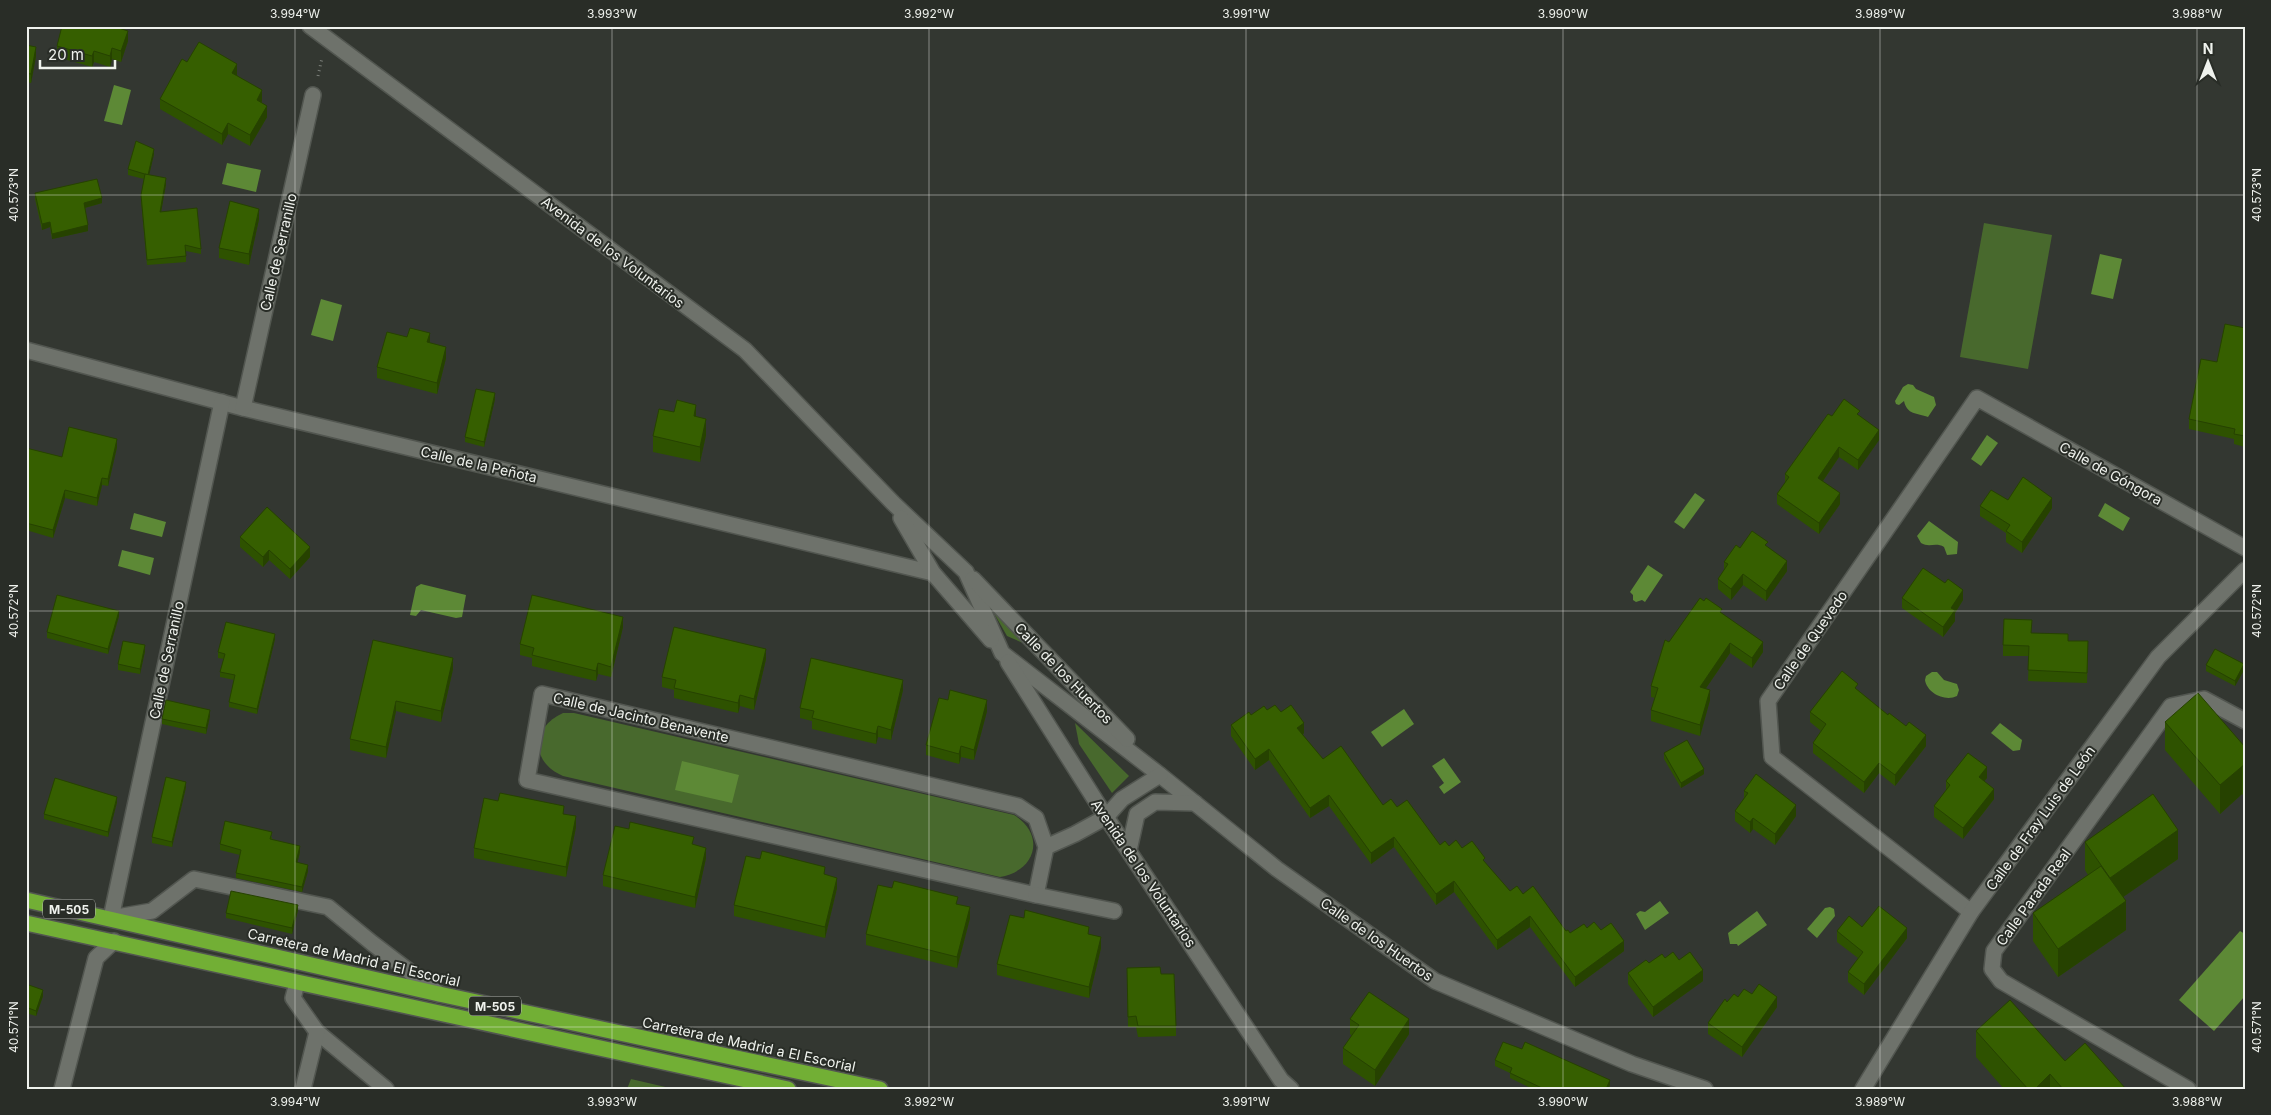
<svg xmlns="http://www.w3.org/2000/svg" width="2271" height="1115" viewBox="0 0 2271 1115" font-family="Inter,sans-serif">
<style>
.green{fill:#48692d}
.water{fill:#5d8936}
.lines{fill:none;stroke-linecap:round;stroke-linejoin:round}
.minor-casing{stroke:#525650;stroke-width:18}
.highway-casing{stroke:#525650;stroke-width:18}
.path{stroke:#7a7e78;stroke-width:3;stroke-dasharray:1 4;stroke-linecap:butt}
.minor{stroke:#6e726b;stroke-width:15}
.highway{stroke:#72af35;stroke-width:15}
.wall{fill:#2e5200}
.shaded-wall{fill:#264200}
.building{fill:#365f00;stroke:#264200}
.ticks{fill:none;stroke:#eff2ed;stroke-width:1;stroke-opacity:0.45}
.labels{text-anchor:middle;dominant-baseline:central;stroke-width:4;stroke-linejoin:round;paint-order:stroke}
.shield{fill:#292d27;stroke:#b4b7b2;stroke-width:1}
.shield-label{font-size:12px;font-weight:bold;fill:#eff2ed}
.street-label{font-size:14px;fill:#eff2ed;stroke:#292d27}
.neatline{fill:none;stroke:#eff2ed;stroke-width:2}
.ticks-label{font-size:12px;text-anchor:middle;fill:#eff2ed}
</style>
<rect width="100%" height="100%" fill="#333731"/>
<g class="green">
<path d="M1984 223 2052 235 2028 369 1960 357Z"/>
<path d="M991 608 1032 647 1007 636Z"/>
<path d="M563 713H574L1014 815C1046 835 1036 871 1000 877L563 776C530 762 531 727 563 713Z"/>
<path d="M1075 723 1129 776 1112 793 1079 744Z"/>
<path d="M631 1079 674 1089H627Z"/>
</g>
<g class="water">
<path d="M114 85 131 90 122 125 104 121Z"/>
<path d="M227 163 261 170 256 192 222 184Z"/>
<path d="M2100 254 2122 259 2113 299 2091 294Z"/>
<path d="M321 299 342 305 333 341 311 335Z"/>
<path d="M1908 384 1913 385 1916 389 1934 397 1936 405 1928 417C1917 413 1907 415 1904 401L1899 405 1896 404 1895 401 1903 387Z"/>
<path d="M1987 435 1998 443 1981 466 1971 459Z"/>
<path d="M1695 493 1705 500 1684 529 1674 522Z"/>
<path d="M2105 503 2130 518 2123 531 2098 516Z"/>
<path d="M134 513 166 522 162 537 130 529Z"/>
<path d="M1929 521 1958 542 1957 554 1947 555 1944 547C1936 542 1929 548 1921 543L1917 536Z"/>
<path d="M122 550 154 558 150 575 118 566Z"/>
<path d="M1648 565 1663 575 1645 602 1642 600 1636 602 1633 600V595L1630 592Z"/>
<path d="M421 584 466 595 462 617 456 618 421 610 416 616 410 615 416 587Z"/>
<path d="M1932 672H1937L1944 680 1957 684 1959 690 1957 696C1945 702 1927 693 1925 680L1926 676Z"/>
<path d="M1404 709 1414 724 1382 747 1371 732Z"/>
<path d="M2000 723 2022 740 2020 750 2013 751 1991 733Z"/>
<path d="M1444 758 1461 782 1444 794 1439 787 1444 783 1432 766Z"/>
<path d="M682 761 739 775 732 803 675 790Z"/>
<path d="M1660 901 1669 913 1645 930 1636 914 1640 911 1645 912Z"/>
<path d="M1830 907 1834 909 1835 916 1817 938 1807 929 1825 908Z"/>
<path d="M1757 911 1767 925 1738 946 1737 944H1730L1728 933Z"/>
<path d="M2240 931 2245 934V996L2214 1031 2179 1000Z"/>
</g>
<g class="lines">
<defs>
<g id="minor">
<path d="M310 26 745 350 893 503 966 572 1002 653 1160 775 1277 869 1435 981 1632 1064 1705 1089"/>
<path d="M26 350 243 408 933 573"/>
<path d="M222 402 111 918 152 911 194 879 328 907 372 943 439 994"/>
<path d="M243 408 313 95"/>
<path d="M901 518 933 573 991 640"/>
<path d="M973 579 1127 739"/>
<path d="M1008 662 1106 817 1281 1080 1291 1089"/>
<path d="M1046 847 1036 895 527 780 542 694 1018 806 1036 818 1046 847 1075 834 1106 817 1122 799 1160 775"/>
<path d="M1129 850 1137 814 1155 802 1195 803"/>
<path d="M1036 895 1114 911"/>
<path d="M1971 912 1772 757 1768 701 1977 398 2245 548"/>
<path d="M297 983 293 998 317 1032 386 1089"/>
<path d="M62 1089 96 958 114 941"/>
<path d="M303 1089 317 1032"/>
<path d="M1863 1089 1971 912 2158 657 2245 570"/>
<path d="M2188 1089 2001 981 1992 969 1994 951 2171 706 2204 699 2245 721"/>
</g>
<g id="highway">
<path d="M26 900 439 994 880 1089"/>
<path d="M26 923 788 1089"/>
</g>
</defs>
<use href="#minor" class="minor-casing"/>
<use href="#highway" class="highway-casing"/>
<path class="path" d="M318 76 322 58"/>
<use href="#minor" class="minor"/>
<use href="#highway" class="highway"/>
</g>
<g class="wall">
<path d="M128 41 121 62 112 59 110 67 94 62 92 67 57 57V46Z"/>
<path d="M26 45 36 56 31 83 26 82Z"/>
<path d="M187 62 237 75 262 101 261 103 267 117 250 146 228 134 222 145 160 109V99Z"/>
<path d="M154 154 149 175 166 184 161 212 201 249V254L186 251V262L147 265 141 200V195L144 179 128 175V169Z"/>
<path d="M35 193 102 203 85 208 88 231 52 239 50 227 42 230 35 199Z"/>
<path d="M259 219 249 265 219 258V248Z"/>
<path d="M2245 328V447L2234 444V439L2189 429V419L2217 362Z"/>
<path d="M407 337 430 343 446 358 437 394 377 378V367Z"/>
<path d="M495 399 484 447 465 442V437Z"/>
<path d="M1832 416H1860L1879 440 1858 470 1839 457 1823 481 1840 504 1819 534 1777 504V494L1785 483V474Z"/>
<path d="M696 417 706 435 700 462 653 452V436Z"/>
<path d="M117 447 108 486 102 485 97 506 65 498 53 538 26 530V448L62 457Z"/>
<path d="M2008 500 2052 508 2022 553 2006 542V533L1980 516V506Z"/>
<path d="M240 537 310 557 290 579 269 560 263 567 240 547Z"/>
<path d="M1768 547 1787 571 1766 601 1743 585 1731 600 1718 589V579L1724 570V562L1740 548Z"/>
<path d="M1902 598 1963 600 1955 613V621L1943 637 1902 608Z"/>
<path d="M1722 613 1763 652 1752 668 1730 653 1706 688 1710 700 1700 736 1651 721V710L1655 698 1651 697V686L1669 642Z"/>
<path d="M119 616 108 654 47 638V632Z"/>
<path d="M623 627 611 677 598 674 596 681 532 666V658L520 655V644Z"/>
<path d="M2032 633 2068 641 2088 652 2087 683 2028 681 2029 656H2003V645Z"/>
<path d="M275 639 257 714 229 707V702L234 680 220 677V672L224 659 218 658V652Z"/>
<path d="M373 640 453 669 441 722 396 711 386 758 350 750V739Z"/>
<path d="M145 651 140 674 118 670V664Z"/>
<path d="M766 659 754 710 740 706 738 713 674 698V690L662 687V677Z"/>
<path d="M2206 665 2244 670 2235 686 2206 671Z"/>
<path d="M903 690 891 740 878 737 876 744 812 729V721L800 718V708Z"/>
<path d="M1858 690 1926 746 1895 786 1879 773 1864 793 1813 753V743L1821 731 1810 722V712Z"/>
<path d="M1267 710 1281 712 1304 733 1303 735 1323 759 1383 805 1397 807 1440 845 1462 848 1485 863 1510 891 1523 894 1566 931 1570 933 1587 928 1601 930 1624 951 1575 987 1530 927 1497 950 1454 892 1436 905 1394 847 1371 864 1329 806 1310 818 1269 760 1255 770 1231 736V725L1251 715Z"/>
<path d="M987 711 974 760 961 757 959 764 926 755V745Z"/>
<path d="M210 716 206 734 162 724V719Z"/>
<path d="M2165 722 2245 747V797L2242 794 2220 814 2165 750Z"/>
<path d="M1664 753 1704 774 1681 788 1664 759Z"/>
<path d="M1987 778 1984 781 1994 799 1963 839 1934 817V806L1946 791V781Z"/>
<path d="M186 787 172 847 152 843V837Z"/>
<path d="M1744 791 1796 816 1775 845 1753 829 1750 833 1735 821V811L1744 798Z"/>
<path d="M117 802 108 837 44 819V814Z"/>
<path d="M564 814 576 827 566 877 474 858V848Z"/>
<path d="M629 829 694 845 706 858 695 908 603 886V875Z"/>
<path d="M272 837V839L300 852 297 863 308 871 302 892 236 878V873L240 855 220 850V844Z"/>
<path d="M2085 842 2178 859 2123 897 2126 930 2058 977 2033 941V913L2088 875 2085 870Z"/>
<path d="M825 875 837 888 825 938 734 916V905Z"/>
<path d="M958 904 970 918 957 968 866 945V934Z"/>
<path d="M298 910 292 934 226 918V913Z"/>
<path d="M1862 927 1907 938 1864 995 1848 982V972L1858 958 1837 942V931Z"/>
<path d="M1089 934 1101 948 1089 998 997 975V964Z"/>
<path d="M1665 958 1679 960 1703 981 1653 1017 1628 984V973L1649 963Z"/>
<path d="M1127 968 1161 974 1176 1026V1036L1138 1037 1136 1027H1128Z"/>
<path d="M26 984 43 996 36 1016 26 1013Z"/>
<path d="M1752 994 1777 1007 1742 1057 1708 1034V1023L1727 1002 1738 997Z"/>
<path d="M1350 1019 1409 1034 1375 1086 1343 1064V1048L1352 1036 1350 1034Z"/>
<path d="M1976 1031 2065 1061 2126 1089H2004L1976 1057Z"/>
<path d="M1522 1049 1610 1085 1608 1089H1533L1510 1078V1073L1495 1066V1060Z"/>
</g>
<g class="shaded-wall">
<path d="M128 31V41L121 62V51Z"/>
<path d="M36 47V56L31 83V74Z"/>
<path d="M112 48V59L110 67V56Z"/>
<path d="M94 51V62L92 67V56Z"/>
<path d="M237 64V75L232 83V73Z"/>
<path d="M262 90V101L257 111V100Z"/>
<path d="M267 106V117L250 146V135Z"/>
<path d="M228 123V134L222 145V134Z"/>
<path d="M154 149V154L148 180V175Z"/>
<path d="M166 178V184L160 218V212Z"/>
<path d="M102 198V203L84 208V203Z"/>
<path d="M259 209V219L249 265V254Z"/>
<path d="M50 222V227L42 230V224Z"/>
<path d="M88 225V231L52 239V234Z"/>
<path d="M430 333V344L427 342Z"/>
<path d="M446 347V358L437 394V383Z"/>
<path d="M495 393V399L484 447V442Z"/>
<path d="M696 405V420L694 416Z"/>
<path d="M706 419V435L700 462V447Z"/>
<path d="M1879 430V440L1858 470V460Z"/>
<path d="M117 439V447L108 486V479Z"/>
<path d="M1839 447V457L1818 488V478Z"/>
<path d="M102 478V485L97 506V498Z"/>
<path d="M65 490V498L53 538V530Z"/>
<path d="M1840 493V504L1819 534V523Z"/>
<path d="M2052 498V508L2022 553V542Z"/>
<path d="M310 547V557L290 579V569Z"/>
<path d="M269 550V560L263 567V557Z"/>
<path d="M1787 561V571L1766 601V591Z"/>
<path d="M1743 574V585L1731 600V589Z"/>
<path d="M1963 590V600L1955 613V621L1943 637V627L1951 608Z"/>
<path d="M119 611V616L108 654V649Z"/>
<path d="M623 617V627L611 677V667Z"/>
<path d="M275 634V639L257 714V709Z"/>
<path d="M1763 642V652L1752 668V658Z"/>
<path d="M1730 643V653L1700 697V687Z"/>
<path d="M145 645V651L140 674V669Z"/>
<path d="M766 649V659L754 710V699Z"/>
<path d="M453 658V669L441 722V711Z"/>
<path d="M598 663V674L596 681V671Z"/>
<path d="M2244 664V670L2235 686V681Z"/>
<path d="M903 680V690L891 740V730Z"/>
<path d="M1710 690V700L1700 736V725Z"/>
<path d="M740 695V706L738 713V703Z"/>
<path d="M987 700V711L974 760V750Z"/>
<path d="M396 701V711L386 758V747Z"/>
<path d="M210 710V716L206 734V728Z"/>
<path d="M1304 723V733L1297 739V728Z"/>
<path d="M878 726V737L876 744V734Z"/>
<path d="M1926 735V746L1895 786V775Z"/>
<path d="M961 746V757L959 764V754Z"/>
<path d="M1269 749V760L1255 770V759Z"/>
<path d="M1879 763V773L1864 793V782Z"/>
<path d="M2242 766V794L2220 814V785Z"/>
<path d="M1987 767V778L1979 787V777Z"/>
<path d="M1704 769V774L1681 788V783Z"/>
<path d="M186 782V787L172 847V842Z"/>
<path d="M1994 789V799L1963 839V828Z"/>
<path d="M1329 795V806L1310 818V808Z"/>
<path d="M117 797V802L108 837V832Z"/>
<path d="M1796 805V816L1775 845V834Z"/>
<path d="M576 816V827L566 877V867Z"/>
<path d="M1753 818V829L1750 833V822Z"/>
<path d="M2178 830V859L2110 906V878Z"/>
<path d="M1394 837V847L1371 864V853Z"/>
<path d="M300 846V852L296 868V862Z"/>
<path d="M706 848V858L695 908V897Z"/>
<path d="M308 865V871L302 892V887Z"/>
<path d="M837 878V888L825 938V927Z"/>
<path d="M1454 881V892L1436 905V894Z"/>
<path d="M2126 901V930L2058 977V949Z"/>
<path d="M298 905V910L292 934V928Z"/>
<path d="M970 907V918L957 968V957Z"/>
<path d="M1530 916V927L1497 950V940Z"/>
<path d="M1907 928V938L1864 995V984Z"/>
<path d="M1101 937V948L1089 998V987Z"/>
<path d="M1624 941V951L1575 987V977Z"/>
<path d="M1703 970V981L1653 1017V1007Z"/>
<path d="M43 990V996L36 1016V1011Z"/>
<path d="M1777 997V1007L1742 1057V1047Z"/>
<path d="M1409 1019V1034L1375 1086V1070Z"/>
<path d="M2050 1074V1089H2035Z"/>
<path d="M29 1077V1087L28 1089H26V1082Z"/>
<path d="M1610 1080V1085L1608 1089H1606Z"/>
</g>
<g class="building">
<path d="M62 26H112L128 31 121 51 112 48 110 56 94 51 92 56 57 46Z"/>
<path d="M199 42 237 64 232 73 262 90 257 100 267 106 250 135 228 123 222 134 160 99 182 59 187 62Z"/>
<path d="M26 45 36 47 31 74 26 73Z"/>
<path d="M136 141 154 149 148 175 128 169Z"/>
<path d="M145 174 166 178 160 212 197 208 201 249 185 245 186 256 147 260 141 195Z"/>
<path d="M97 179 102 198 84 203 88 225 52 234 50 222 42 224 35 193Z"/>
<path d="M230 201 259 209 249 254 219 248Z"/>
<path d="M2225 324 2245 328V436L2234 434 2235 429 2189 419 2201 359 2217 362Z"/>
<path d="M410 328 430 333 427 342 446 347 437 383 377 367 387 332 407 337Z"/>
<path d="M476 389 495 393 484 442 465 437Z"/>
<path d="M1844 399 1860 411 1857 414 1879 430 1858 460 1839 447 1818 478 1840 493 1819 523 1777 494 1789 477 1785 474 1828 414 1832 416Z"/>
<path d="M677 400 696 405 694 416 706 419 700 447 653 436 659 409 674 412Z"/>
<path d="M69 427 117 439 108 479 102 478 97 498 65 490 53 530 26 523V448L62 457Z"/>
<path d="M2023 477 2052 498 2022 542 2006 531 2010 525 1980 506 1991 490 2008 500Z"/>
<path d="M267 507 310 547 290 569 269 550 263 557 240 537Z"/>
<path d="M1752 531 1768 542 1765 545 1787 561 1766 591 1743 574 1731 589 1718 579 1728 564 1724 562 1736 545 1740 548Z"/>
<path d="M1923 568 1945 583 1948 579 1963 590 1951 608 1955 610 1943 627 1902 598Z"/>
<path d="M57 595 119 611 108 649 47 632Z"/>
<path d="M532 595 623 617 611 667 598 663 596 671 532 655 534 648 520 644Z"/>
<path d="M1700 598 1704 601 1706 598 1722 609 1720 612 1763 642 1752 658 1730 643 1700 687 1710 690 1700 725 1651 710 1658 688 1651 686 1665 640 1669 642Z"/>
<path d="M2004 619 2032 620 2031 633 2068 634V641H2088L2087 673 2028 670 2029 646 2003 645Z"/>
<path d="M226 622 275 634 257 709 229 702 235 675 220 672 225 654 218 652Z"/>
<path d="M674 627 766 649 754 699 740 695 738 703 674 688 676 680 662 677Z"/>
<path d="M373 640 453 658 441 711 396 701 386 747 350 739Z"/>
<path d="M123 641 145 645 140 669 118 664Z"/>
<path d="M2215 649 2244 664 2235 681 2206 665Z"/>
<path d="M811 658 903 680 891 730 878 726 876 734 812 718 814 711 800 708Z"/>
<path d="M1842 671 1858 684 1855 688 1888 715 1889 713 1906 726 1909 722 1926 735 1895 775 1879 763 1864 782 1813 743 1826 724 1810 712Z"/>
<path d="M950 690 987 700 974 750 961 746 959 754 926 745 939 698 948 700Z"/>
<path d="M2198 693 2245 747V764L2220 785 2165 722Z"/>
<path d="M166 700 210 710 206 728 162 719Z"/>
<path d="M1275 705 1281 712 1291 705 1304 723 1297 728 1323 759 1341 746 1383 805 1391 799 1397 807 1407 800 1440 845 1445 841 1449 846 1456 840 1462 848 1472 841 1485 858 1483 860 1510 891 1517 886 1523 894 1533 886 1566 931 1568 930 1570 933 1584 924 1587 928 1594 922 1601 930 1611 923 1624 941 1575 977 1530 916 1497 940 1454 881 1436 894 1394 837 1371 853 1329 795 1310 808 1269 749 1255 759 1231 725 1249 712 1251 715 1264 706 1267 710Z"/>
<path d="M1687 740 1704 769 1681 783 1664 753Z"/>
<path d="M1968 753 1987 767 1979 777 1994 789 1963 828 1934 806 1950 785 1946 781Z"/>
<path d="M1756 774 1796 805 1775 834 1753 818 1750 822 1735 811 1748 793 1744 791Z"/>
<path d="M166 777 186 782 172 842 152 837Z"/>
<path d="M55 778 117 797 108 832 44 814Z"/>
<path d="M500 793 564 806 563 814 576 816 566 867 474 848 484 798 498 801Z"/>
<path d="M2153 794 2178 830 2110 878 2085 842Z"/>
<path d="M225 821 272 832 270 839 300 846 296 862 308 865 302 887 236 873 241 850 220 844Z"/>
<path d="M630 822 694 837 692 844 706 848 695 897 603 875 615 826 629 829Z"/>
<path d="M762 851 825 867 824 874 837 878 825 927 734 905 746 856 760 859Z"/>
<path d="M2101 866 2126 901 2058 949 2033 913Z"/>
<path d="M894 881 958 897 956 904 970 907 957 957 866 934 878 885 892 888Z"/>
<path d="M231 891 298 905 292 928 226 913Z"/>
<path d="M1879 906 1907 928 1864 984 1848 972 1863 952 1837 931 1849 916 1862 927Z"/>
<path d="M1025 910 1089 927 1088 934 1101 937 1089 987 997 964 1010 915 1024 918Z"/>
<path d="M1673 952 1679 960 1690 952 1703 970 1653 1007 1628 973 1646 960 1649 963 1662 954 1665 958Z"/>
<path d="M1160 967 1161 974H1174L1176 1026H1138L1136 1016 1128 1017 1127 968Z"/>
<path d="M26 984 43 990 36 1011 26 1007Z"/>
<path d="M1759 984 1777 997 1742 1047 1708 1023 1725 999 1727 1002 1734 994 1738 997 1744 989 1752 994Z"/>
<path d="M1369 992 1409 1019 1375 1070 1343 1048 1359 1025 1350 1019Z"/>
<path d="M2010 1000 2065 1061 2085 1043 2126 1089H2063L2050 1074 2035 1089H2028L1976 1031Z"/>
<path d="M1503 1042 1522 1049 1525 1042 1610 1080 1606 1089H1544L1510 1073 1512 1068 1495 1060Z"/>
</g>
<path class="ticks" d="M295 26V1089M612 26V1089M929 26V1089M1246 26V1089M1563 26V1089M1880 26V1089M2197 26V1089M26 195H2245M26 611H2245M26 1027H2245"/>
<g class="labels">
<g class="shield">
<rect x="43" y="899.5" width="52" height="19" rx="4"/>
<rect x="469" y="996.5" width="52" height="19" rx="4"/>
</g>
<g class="shield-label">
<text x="69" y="909">M-505</text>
<text x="495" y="1006">M-505</text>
</g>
<g class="street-label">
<text transform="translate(278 252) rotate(-77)">Calle de Serranillo</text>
<text transform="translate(613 252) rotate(37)">Avenida de los Voluntarios</text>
<text transform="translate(479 464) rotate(13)">Calle de la Peñota</text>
<text transform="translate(2111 473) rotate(29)">Calle de Góngora</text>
<text transform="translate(1810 640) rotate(-55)">Calle de Quevedo</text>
<text transform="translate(166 660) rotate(-78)">Calle de Serranillo</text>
<text transform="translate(1064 673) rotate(46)">Calle de los Huertos</text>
<text transform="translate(641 717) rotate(13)">Calle de Jacinto Benavente</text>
<text transform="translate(2040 818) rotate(-54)">Calle de Fray Luis de León</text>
<text transform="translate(1144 873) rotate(56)">Avenida de los Voluntarios</text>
<text transform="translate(2033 897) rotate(-54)">Calle Parada Real</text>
<text transform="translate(1377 939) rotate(35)">Calle de los Huertos</text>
<text transform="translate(354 957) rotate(13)">Carretera de Madrid a El Escorial</text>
<text transform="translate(749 1044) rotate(12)">Carretera de Madrid a El Escorial</text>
</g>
</g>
<rect width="2271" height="1115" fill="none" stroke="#292d27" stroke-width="55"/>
<g transform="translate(2208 62)" stroke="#292d27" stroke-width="4" paint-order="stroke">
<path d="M0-4L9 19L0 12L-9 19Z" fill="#eff2ed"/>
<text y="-8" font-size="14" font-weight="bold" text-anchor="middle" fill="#eff2ed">N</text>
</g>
<path d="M40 60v8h75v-8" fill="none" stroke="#eff2ed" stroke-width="2.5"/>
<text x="48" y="60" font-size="15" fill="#eff2ed" stroke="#292d27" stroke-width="4" paint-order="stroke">20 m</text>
<rect x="28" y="28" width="2216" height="1060" class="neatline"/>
<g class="ticks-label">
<text x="295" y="18">3.994°W</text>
<text x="612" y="18">3.993°W</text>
<text x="929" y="18">3.992°W</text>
<text x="1246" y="18">3.991°W</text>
<text x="1563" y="18">3.990°W</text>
<text x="1880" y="18">3.989°W</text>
<text x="2197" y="18">3.988°W</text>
<text transform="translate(14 195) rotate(-90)" y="4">40.573°N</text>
<text transform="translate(2257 195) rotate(-90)" y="4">40.573°N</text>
<text transform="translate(14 611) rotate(-90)" y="4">40.572°N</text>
<text transform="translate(2257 611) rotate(-90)" y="4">40.572°N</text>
<text transform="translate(14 1027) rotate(-90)" y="4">40.571°N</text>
<text transform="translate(2257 1027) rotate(-90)" y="4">40.571°N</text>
<text x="295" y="1106">3.994°W</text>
<text x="612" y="1106">3.993°W</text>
<text x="929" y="1106">3.992°W</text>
<text x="1246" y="1106">3.991°W</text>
<text x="1563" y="1106">3.990°W</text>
<text x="1880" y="1106">3.989°W</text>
<text x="2197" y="1106">3.988°W</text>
</g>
</svg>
